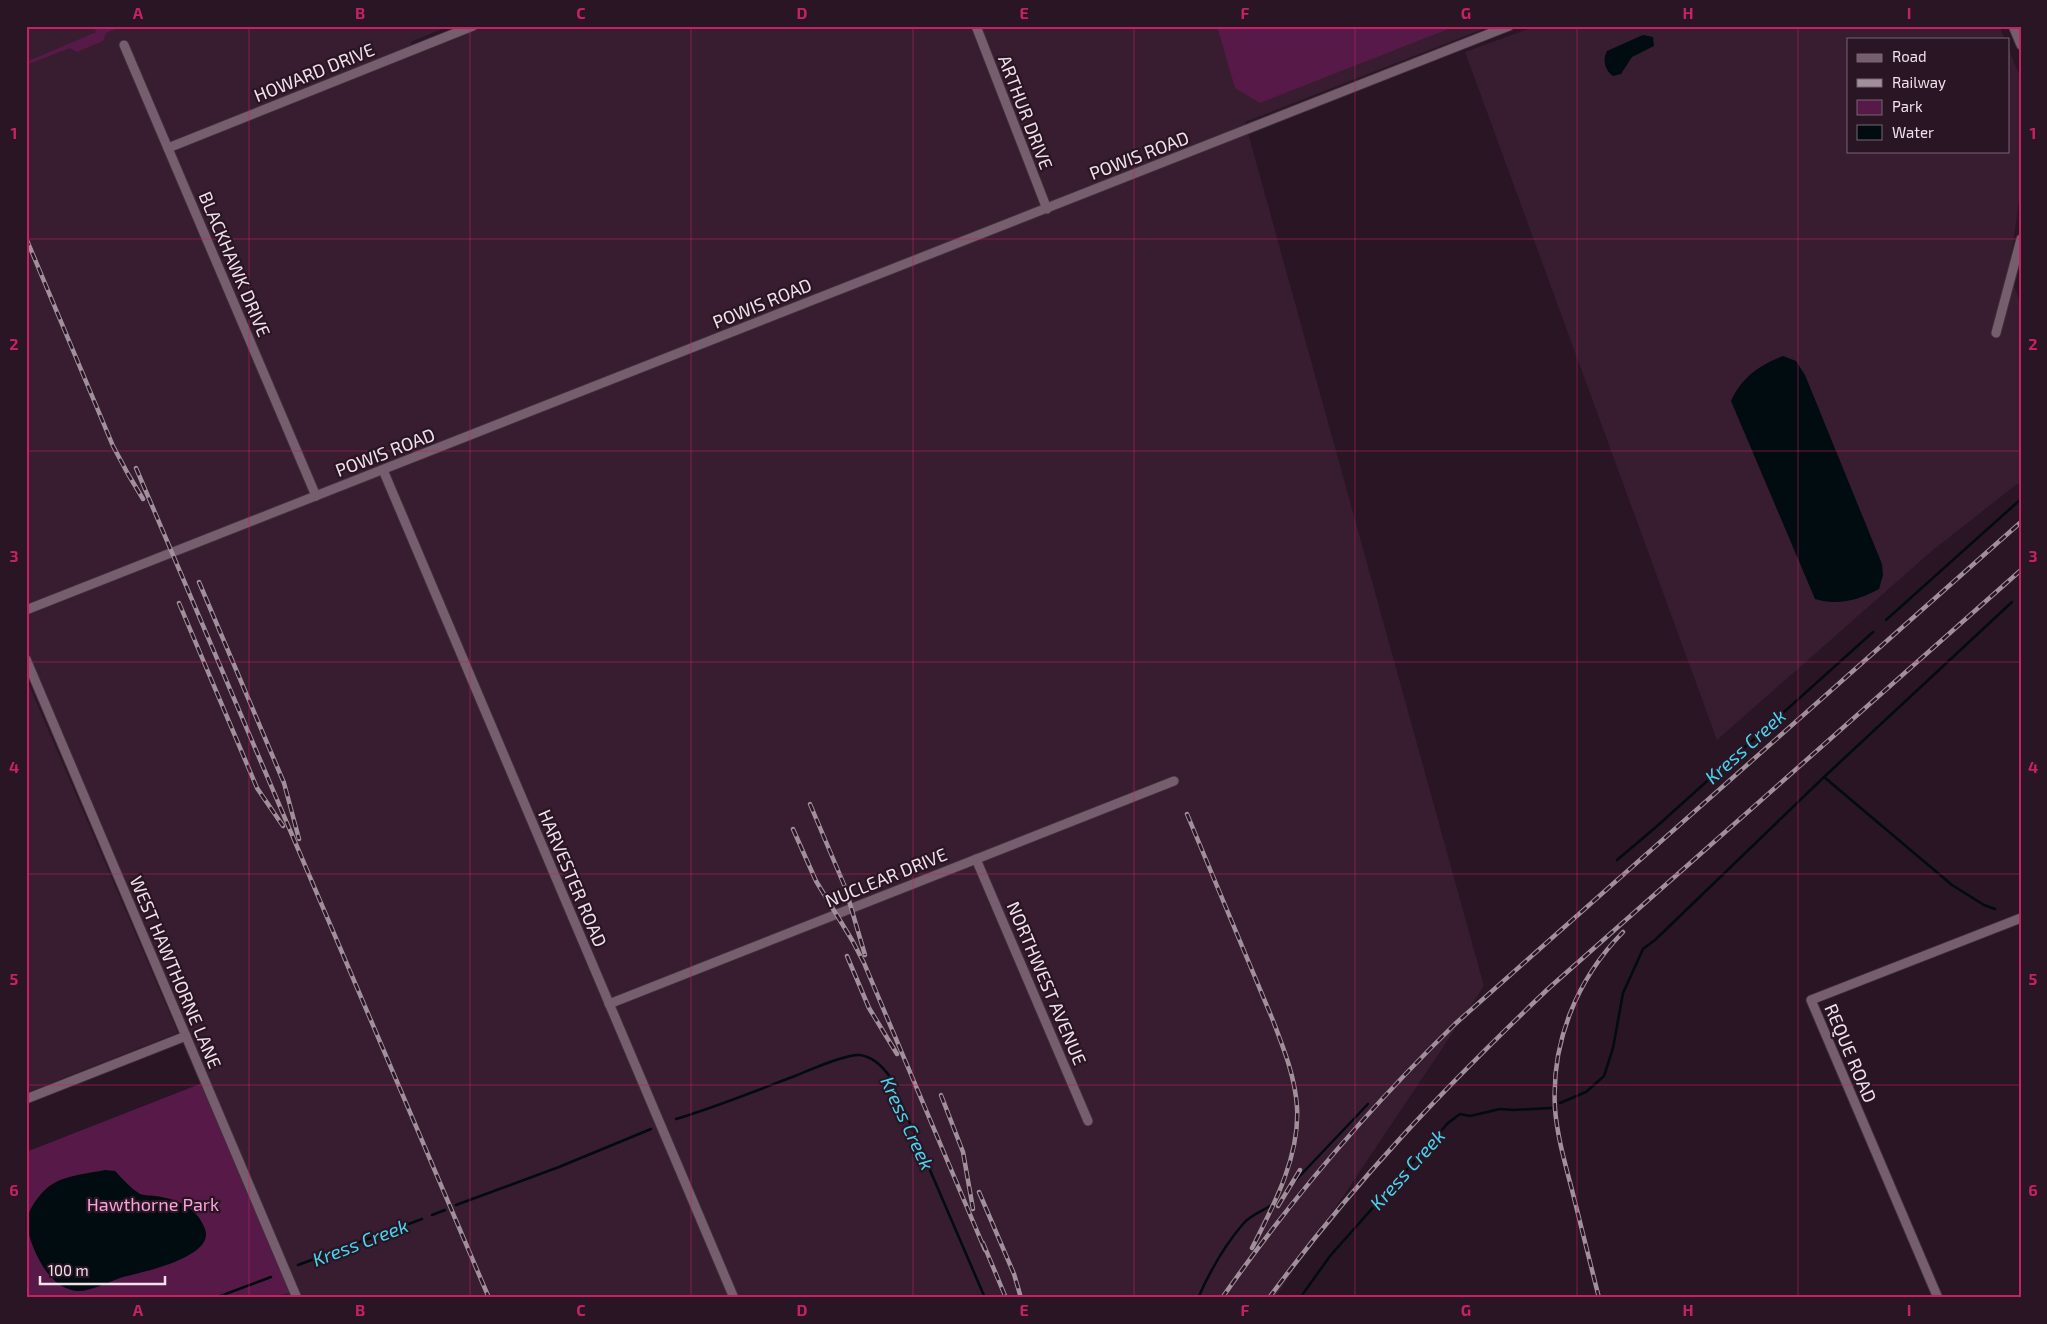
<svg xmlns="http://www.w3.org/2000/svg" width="2047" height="1324" viewBox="0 0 2047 1324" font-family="'Exo 2',sans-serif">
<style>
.built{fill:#371d2f}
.green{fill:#571947}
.water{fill:#000c0f}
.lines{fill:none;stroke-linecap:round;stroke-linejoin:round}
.stream{stroke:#000c0f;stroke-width:2.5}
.minor-casing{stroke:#3e2f38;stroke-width:11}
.minor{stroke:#775e6e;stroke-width:9}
.rail-casing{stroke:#a1909b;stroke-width:4.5}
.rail{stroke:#291523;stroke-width:2.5;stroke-dasharray:8;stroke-linecap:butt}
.grid{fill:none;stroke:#c42262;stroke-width:1;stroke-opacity:0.55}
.labels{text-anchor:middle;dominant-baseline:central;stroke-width:4.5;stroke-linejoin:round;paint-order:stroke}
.street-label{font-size:18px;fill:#f0e1ea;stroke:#291523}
.park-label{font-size:18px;fill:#f8a3dc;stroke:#291523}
.water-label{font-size:19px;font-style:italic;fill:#47d5ef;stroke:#291523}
.neatline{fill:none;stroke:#c42262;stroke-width:2}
.grid-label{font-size:16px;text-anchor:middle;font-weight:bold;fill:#c42262}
</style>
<rect width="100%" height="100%" fill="#291523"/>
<g class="built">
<path d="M26 26H449L411 42V50L469 26H1491L1245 122 1484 986 1275 1298H268L292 1292 26 660Z"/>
<path d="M1536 26H1999L2005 39H1848V151H2008V48L2021 78V186L2009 273 2021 304V481L1933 550 1717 740 1465 52Z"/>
<path d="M26 678 178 1033 26 1093Z"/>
</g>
<g class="green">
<path d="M94 26H123L106 33 103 41 77 52 70 48 26 65V62L96 32Z"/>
<path d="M1217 26H1456L1260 103 1235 88Z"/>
<path d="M205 1082 293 1292 269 1298H26V1152Z"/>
</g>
<g class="water">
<path d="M1643 35 1653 37 1654 46 1632 57 1621 74 1613 76C1605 71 1602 59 1607 51Z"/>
<path d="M1783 356 1796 361 1805 375 1882 564 1883 575 1879 589C1859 600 1837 606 1815 599L1731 401C1741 378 1759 365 1783 356Z"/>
<path d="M105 1170 115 1171C123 1179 130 1188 140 1194 145 1196 150 1195 155 1196 177 1199 197 1207 205 1229 216 1258 137 1273 120 1278 108 1282 89 1292 77 1291 74 1291 69 1289 66 1288 46 1281 28 1243 27 1222 27 1212 38 1196 45 1190 60 1175 86 1174 105 1170Z"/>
</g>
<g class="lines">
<g class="stream">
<path d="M1886 620 2021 499"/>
<path d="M1824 777 1952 885 1984 905 1995 909"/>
<path d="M1617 860 1656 827 1873 632"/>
<path d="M1560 1103 1586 1092 1604 1076 1613 1048 1623 993 1643 949 1655 940 1824 777 2012 602"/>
<path d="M676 1119C716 1107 755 1091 795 1076 810 1070 845 1054 860 1055 874 1057 883 1067 890 1077L985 1298"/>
<path d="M1295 1181 1368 1104"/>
<path d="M456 1205 559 1167 651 1129"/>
<path d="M432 1215 445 1210"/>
<path d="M298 1265 422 1219"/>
<path d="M215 1298 271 1277"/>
<path d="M1198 1298C1210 1271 1224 1246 1243 1224 1249 1216 1262 1211 1270 1206"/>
<path d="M1300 1298 1330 1256 1448 1123 1460 1114 1470 1116 1500 1109 1513 1110 1551 1108"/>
</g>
<defs>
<g id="minor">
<path d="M976 26 1047 209"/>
<path d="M2013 26 2021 45"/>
<path d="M124 45 316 496"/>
<path d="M168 148 473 26"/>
<path d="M1996 333 2021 239"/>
<path d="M383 470 734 1298"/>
<path d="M26 610 1509 26"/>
<path d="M26 659 297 1298"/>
<path d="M976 859 1088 1121"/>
<path d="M609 1004 1174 781"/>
<path d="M26 1099 186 1036"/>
<path d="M1938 1298 1811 1000 2021 918"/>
</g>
</defs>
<use href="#minor" class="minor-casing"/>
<use href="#minor" class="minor"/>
<defs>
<g id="rail">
<path d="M26 238 113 446 128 474 143 499"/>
<path d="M136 468 489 1298"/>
<path d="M199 582 284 783 299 839"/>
<path d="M179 603 257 788 283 826"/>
<path d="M810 804 845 887 865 955"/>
<path d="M1187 814 1272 1018C1283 1047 1295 1076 1297 1107 1300 1156 1274 1205 1252 1248"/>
<path d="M793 829 816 881 852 940 864 963 985 1250"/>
<path d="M847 956 869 1008 897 1054"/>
<path d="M941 1095 963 1152 973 1209"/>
<path d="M979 1192 1014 1274 1021 1298"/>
<path d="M1278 1206 1300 1170"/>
<path d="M983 1243 1006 1298"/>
<path d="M1222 1298C1291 1199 1369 1108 1455 1024L2021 522"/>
<path d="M1269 1298C1353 1183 1446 1086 1549 988L2021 570"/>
<path d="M1599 1298C1590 1262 1581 1226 1572 1190 1565 1163 1557 1136 1555 1108 1551 1042 1577 979 1623 932"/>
</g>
</defs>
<use href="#rail" class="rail-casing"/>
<use href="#rail" class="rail"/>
</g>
<path class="grid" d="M249 26V1298M470 26V1298M691 26V1298M913 26V1298M1134 26V1298M1355 26V1298M1577 26V1298M1798 26V1298M26 239H2021M26 451H2021M26 662H2021M26 874H2021M26 1085H2021"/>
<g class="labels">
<g class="street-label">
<text transform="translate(314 72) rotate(-22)">HOWARD DRIVE</text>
<text transform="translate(1026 112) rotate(69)">ARTHUR DRIVE</text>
<text transform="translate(1139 155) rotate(-21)">POWIS ROAD</text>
<text transform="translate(235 264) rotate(67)">BLACKHAWK DRIVE</text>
<text transform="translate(762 303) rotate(-22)">POWIS ROAD</text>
<text transform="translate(385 452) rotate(-21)">POWIS ROAD</text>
<text transform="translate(886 877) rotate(-22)">NUCLEAR DRIVE</text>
<text transform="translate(573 878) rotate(67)">HARVESTER ROAD</text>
<text transform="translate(176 972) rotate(67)">WEST HAWTHORNE LANE</text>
<text transform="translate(1047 983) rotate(67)">NORTHWEST AVENUE</text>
<text transform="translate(1851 1053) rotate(67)">REQUE ROAD</text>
</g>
<g class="park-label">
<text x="153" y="1204">Hawthorne Park</text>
</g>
<g class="water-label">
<text transform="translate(1745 746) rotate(-42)">Kress Creek</text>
<text transform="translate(908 1123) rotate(65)">Kress Creek</text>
<text transform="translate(1407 1169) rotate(-48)">Kress Creek</text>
<text transform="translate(360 1242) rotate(-21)">Kress Creek</text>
</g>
</g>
<rect width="2047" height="1324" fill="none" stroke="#291523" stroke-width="55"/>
<rect x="1847" y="38" width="162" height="115" fill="#291523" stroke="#796773"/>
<rect x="1857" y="54" width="25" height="8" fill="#775e6e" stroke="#796773"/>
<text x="1892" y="62" font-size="15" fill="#f0e1ea">Road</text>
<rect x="1857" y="79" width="25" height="8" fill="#a1909b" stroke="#796773"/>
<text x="1892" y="88" font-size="15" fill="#f0e1ea">Railway</text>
<rect x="1857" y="100" width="25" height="15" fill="#571947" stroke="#796773"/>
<text x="1892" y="112" font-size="15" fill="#f0e1ea">Park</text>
<rect x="1857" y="125" width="25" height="15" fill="#000c0f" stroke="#796773"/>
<text x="1892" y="138" font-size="15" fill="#f0e1ea">Water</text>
<path d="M40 1276v8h125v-8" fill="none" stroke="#f0e1ea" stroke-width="2.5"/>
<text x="48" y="1276" font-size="15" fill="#f0e1ea" stroke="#291523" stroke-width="4" paint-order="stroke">100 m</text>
<rect x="28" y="28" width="1992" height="1268" class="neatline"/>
<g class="grid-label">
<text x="138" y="19">A</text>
<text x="360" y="19">B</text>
<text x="581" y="19">C</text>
<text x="802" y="19">D</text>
<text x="1024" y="19">E</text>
<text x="1245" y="19">F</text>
<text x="1466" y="19">G</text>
<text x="1688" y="19">H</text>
<text x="1909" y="19">I</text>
<text x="14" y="139">1</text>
<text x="2033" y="139">1</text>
<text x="14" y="350">2</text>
<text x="2033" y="350">2</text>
<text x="14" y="562">3</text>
<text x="2033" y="562">3</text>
<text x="14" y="773">4</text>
<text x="2033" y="773">4</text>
<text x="14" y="985">5</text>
<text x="2033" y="985">5</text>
<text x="14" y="1196">6</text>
<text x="2033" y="1196">6</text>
<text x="138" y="1316">A</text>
<text x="360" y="1316">B</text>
<text x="581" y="1316">C</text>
<text x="802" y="1316">D</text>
<text x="1024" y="1316">E</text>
<text x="1245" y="1316">F</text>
<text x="1466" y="1316">G</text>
<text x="1688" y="1316">H</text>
<text x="1909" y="1316">I</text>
</g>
</svg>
